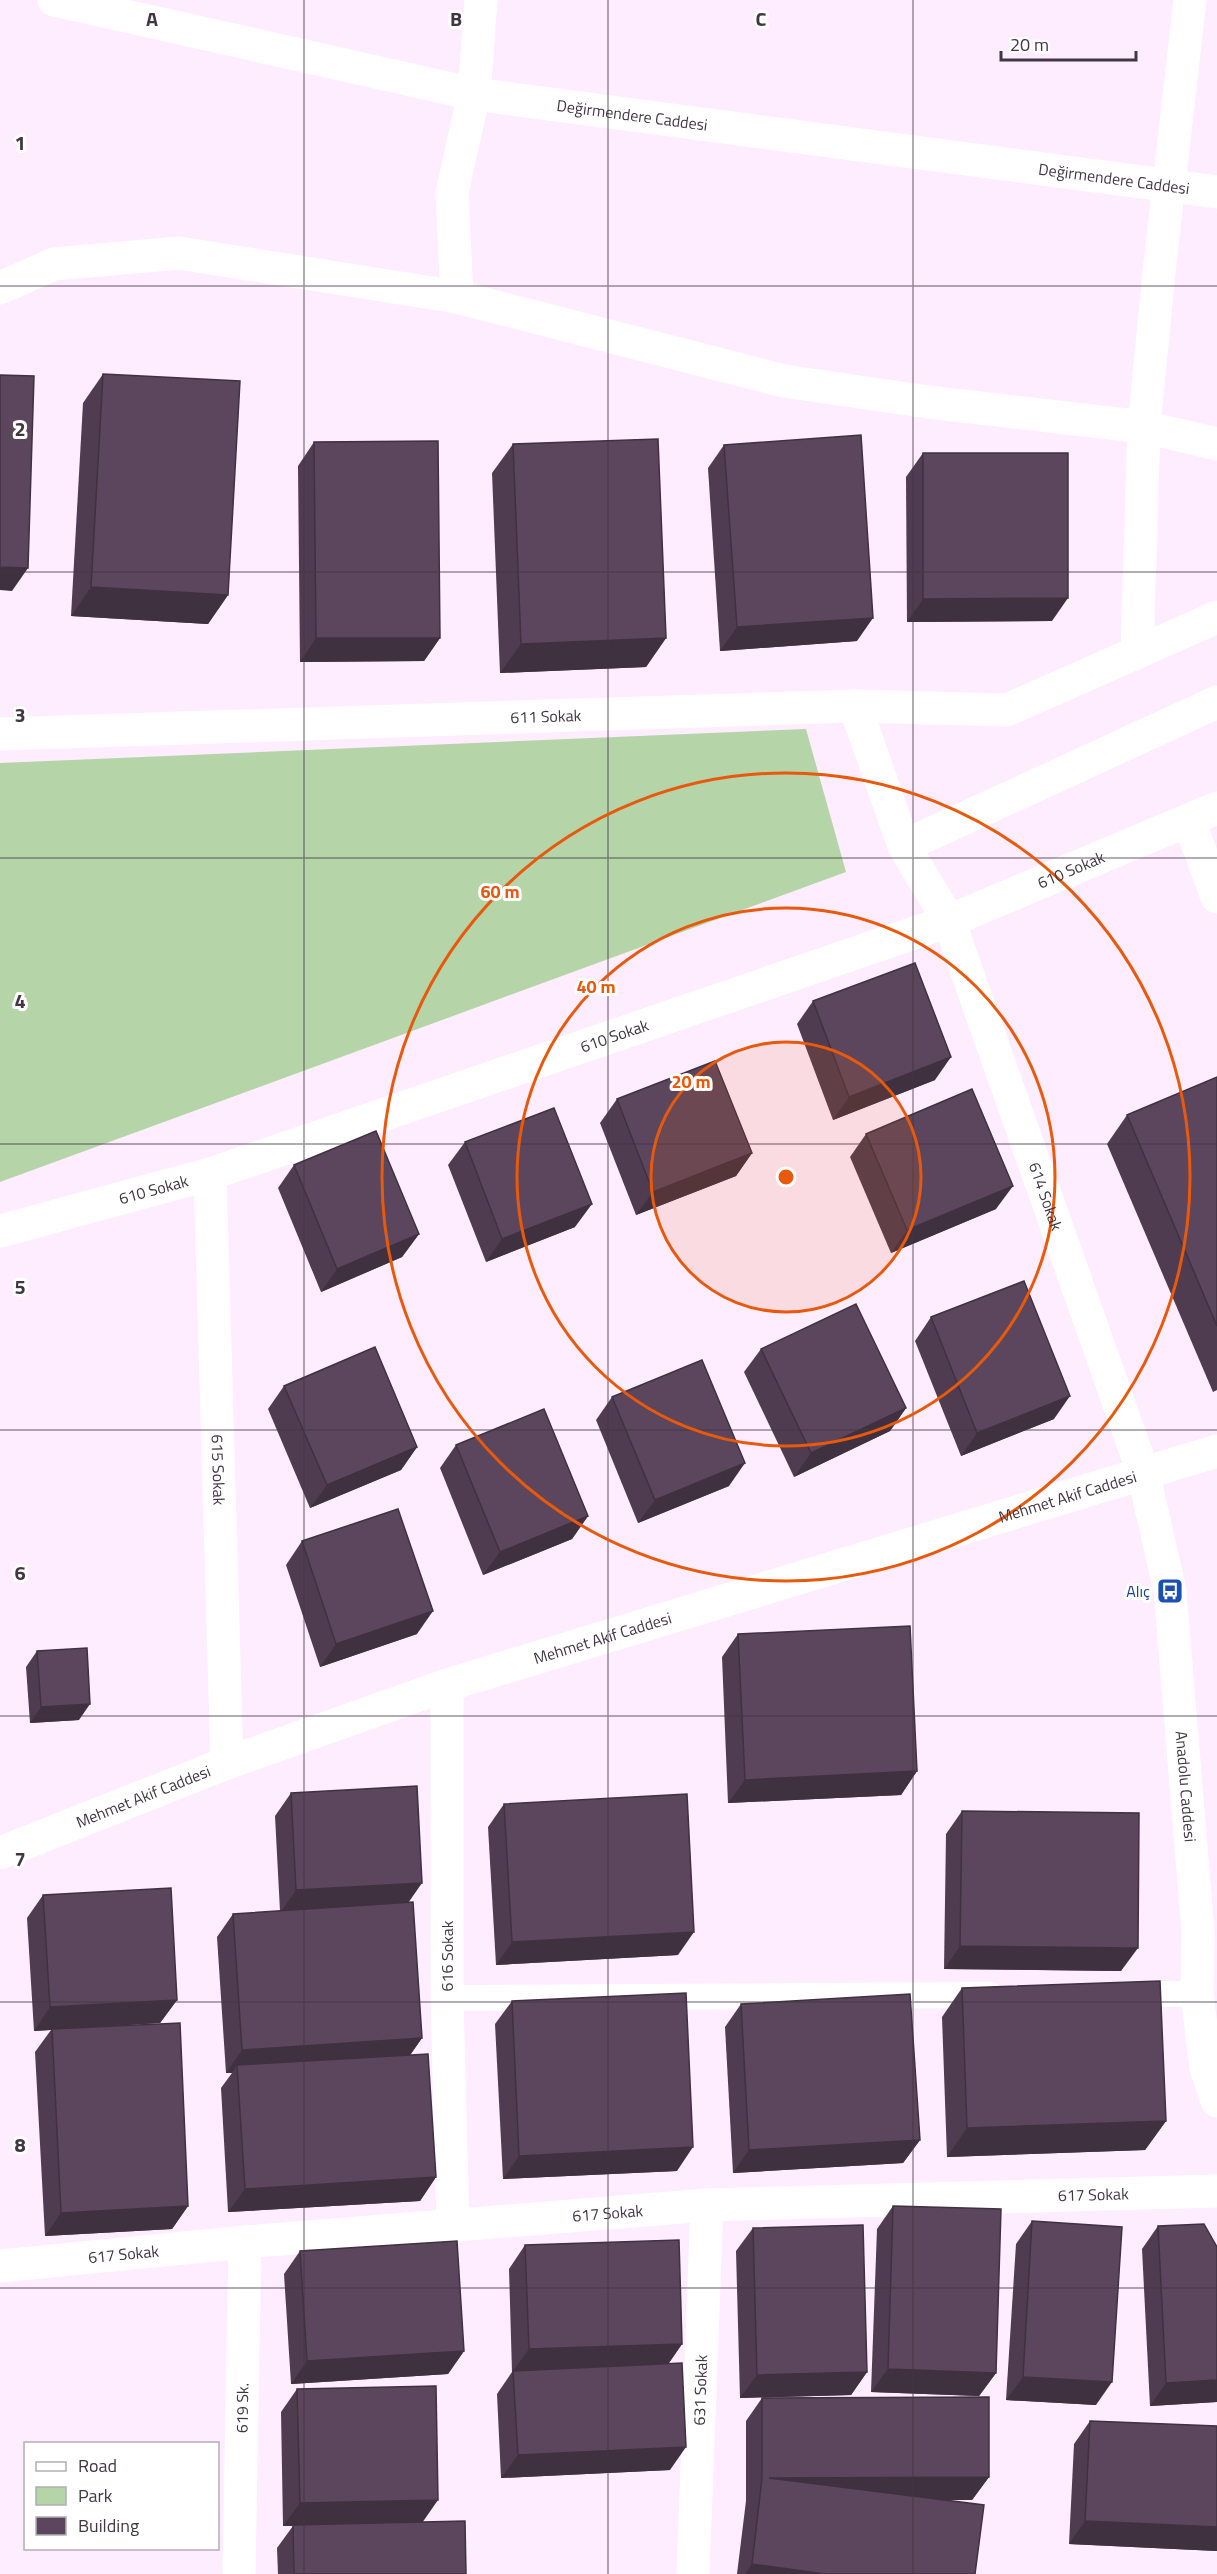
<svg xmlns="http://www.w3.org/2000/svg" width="1217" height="2574" viewBox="0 0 1217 2574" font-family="'Titillium Web',sans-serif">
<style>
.green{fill:#b5d4a7}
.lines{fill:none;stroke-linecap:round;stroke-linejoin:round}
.lane{stroke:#fff;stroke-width:26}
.street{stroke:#fff;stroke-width:33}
.secondary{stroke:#fff;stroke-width:33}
.wall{fill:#4f3c50}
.shaded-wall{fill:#403141}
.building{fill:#5c465d;stroke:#403141;stroke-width:1.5}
.grid{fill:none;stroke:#413742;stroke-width:1.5;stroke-opacity:0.55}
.ring{fill:none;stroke:#e8590c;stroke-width:3}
.labels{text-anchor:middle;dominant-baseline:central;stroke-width:6;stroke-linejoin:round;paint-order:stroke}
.street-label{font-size:16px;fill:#413742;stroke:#fff}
.transit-label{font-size:16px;fill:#164399;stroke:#fff;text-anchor:end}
.grid-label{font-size:20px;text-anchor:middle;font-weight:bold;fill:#413742;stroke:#fff;stroke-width:6;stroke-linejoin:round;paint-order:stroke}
.centre{fill:#e8590c;stroke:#fff;stroke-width:3}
.ring-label{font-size:18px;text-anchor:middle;font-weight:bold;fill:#e8590c;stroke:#fff;stroke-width:6;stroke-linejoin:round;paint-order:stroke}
</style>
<rect width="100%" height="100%" fill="#fdedff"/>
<path class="green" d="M806 729 846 872 0 1182V763Z"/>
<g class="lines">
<g class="lane">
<path d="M1126 1994H1197"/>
<path d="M447 1998 990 1995"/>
</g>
<g class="street">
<path d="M0 288 54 264 179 253 457 297 784 381 928 402 1144 427 1217 444"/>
<path d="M457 297 452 193 474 94 481 0"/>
<path d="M1137 653 1144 427 1159 272 1190 0"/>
<path d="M855 706 1007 710 1217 617"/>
<path id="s1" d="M0 734 855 706 904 846 949 921 1143 1472"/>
<path d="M1189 821 1217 897"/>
<path d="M904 846 1217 702"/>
<path id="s2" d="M210 1174 227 1763"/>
<path id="s3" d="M0 1231 210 1174 949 921 1217 808"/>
<path d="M447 1685V1998L453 2226"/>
<path id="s4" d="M0 2266 245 2242 707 2205 1217 2191"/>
<path id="s5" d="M239 2574 245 2242"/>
<path id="s6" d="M693 2574 707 2205"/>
</g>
<g class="secondary">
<path id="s7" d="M54 0 474 94 1217 192"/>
<path id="s8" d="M1143 1472 1170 1591 1198 1931 1197 1994 1206 2068 1217 2101"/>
<path id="s9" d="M0 1853 227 1763 447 1685 1217 1451"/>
</g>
</g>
<g class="wall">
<path d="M103 374 228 595 208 624 71 616 83 403Z"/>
<path d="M314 442 440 638 424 661 300 662 298 466Z"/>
<path d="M513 444 666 638 646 667 500 673 492 473Z"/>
<path d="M724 445 857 641 720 651 708 468Z"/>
<path d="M923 453 1052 621 907 622 906 477Z"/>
<path d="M813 1001 935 1080 833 1120 797 1024Z"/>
<path d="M1217 1077V1390L1213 1392 1107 1144 1127 1115Z"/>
<path d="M617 1099 752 1153 736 1176 636 1215 600 1123Z"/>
<path d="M866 1134 996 1209 891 1253 850 1157Z"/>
<path d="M465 1142 575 1227 486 1262 448 1165Z"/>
<path d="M294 1165 419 1234 402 1257 321 1292 278 1188Z"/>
<path d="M931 1317 1054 1419 961 1456 915 1341Z"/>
<path d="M761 1349 906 1408 890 1431 794 1477 744 1372Z"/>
<path d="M284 1386 417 1447 401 1470 310 1508 268 1409Z"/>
<path d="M612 1397 729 1486 638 1523 596 1420Z"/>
<path d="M456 1445 588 1516 572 1539 483 1575 440 1468Z"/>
<path d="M302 1541 417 1634 320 1667 286 1565Z"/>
<path d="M738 1634 917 1771 901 1795 728 1803 722 1657Z"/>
<path d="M37 1651 79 1720 30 1723 26 1667Z"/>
<path d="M291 1793 408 1902 422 2038 410 2055 436 2177 420 2201 228 2212 221 2088 232 2073H226L217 1937 233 1914 280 1911 275 1816Z"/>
<path d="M504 1804 678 1955 496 1965 488 1827Z"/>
<path d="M962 1811 1121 1971 944 1969 946 1834Z"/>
<path d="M43 1895 177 2000 160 2023 92 2027 188 2206 172 2229 45 2236 35 2052 51 2030 34 2031 27 1918Z"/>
<path d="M962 1988 1166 2121 1145 2150 947 2157 942 2017Z"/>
<path d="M512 2001 677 2171 503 2179 495 2024Z"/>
<path d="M741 2004 920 2140 903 2163 733 2173 725 2027Z"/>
<path d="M893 2206 996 2373 979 2396 871 2392 877 2229Z"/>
<path d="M1032 2221 1096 2405 1006 2400 1016 2244Z"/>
<path d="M1158 2226 1217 2402 1150 2406 1142 2249Z"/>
<path d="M753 2228 867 2372 851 2395 740 2398 736 2251Z"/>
<path d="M525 2245 682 2344 669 2363 670 2470 501 2478 497 2394 512 2372 509 2269Z"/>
<path d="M300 2251 464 2351 448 2374 291 2384 284 2274Z"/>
<path d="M297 2389 423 2522 466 2574H278L277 2548 293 2526H283L281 2412Z"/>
<path d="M762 2398 989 2477 972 2500H947L975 2574H737L746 2501V2421Z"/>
<path d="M1090 2421 1217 2426V2551L1069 2544 1074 2444Z"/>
</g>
<g class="shaded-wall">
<path d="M0 567 28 568 12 591 0 590Z"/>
<path d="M91 587 228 595 208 624 71 616Z"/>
<path d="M1068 598 1052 621 907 622 923 599Z"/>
<path d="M873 618 857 641 720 651 737 627Z"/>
<path d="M316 638H440L424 661 300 662Z"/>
<path d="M666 638 646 667 500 673 521 644Z"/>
<path d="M951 1057 935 1080 833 1120 849 1097Z"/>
<path d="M752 1153 736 1176 636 1215 653 1192Z"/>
<path d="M1013 1186 996 1209 891 1253 907 1230Z"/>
<path d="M592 1204 575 1227 486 1262 502 1239Z"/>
<path d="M419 1234 402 1257 321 1292 337 1269Z"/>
<path d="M1070 1396 1054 1419 961 1456 977 1433Z"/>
<path d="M906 1408 890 1431 794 1477 811 1453Z"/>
<path d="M417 1447 401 1470 310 1508 327 1485Z"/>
<path d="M745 1463 729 1486 638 1523 655 1500Z"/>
<path d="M588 1516 572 1539 483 1575 500 1552Z"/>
<path d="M433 1611 417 1634 320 1667 336 1644Z"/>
<path d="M90 1704 79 1720 30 1723 41 1707Z"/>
<path d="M917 1771 901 1795 728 1803 745 1780Z"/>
<path d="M422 1883 406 1906 280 1913 296 1890Z"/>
<path d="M694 1932 678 1955 496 1965 512 1942Z"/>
<path d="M960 1946 1138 1948 1121 1971 944 1969Z"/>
<path d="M177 2000 160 2023 34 2031 50 2007Z"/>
<path d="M422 2038 406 2061 237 2065 232 2073H226L242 2050Z"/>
<path d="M1166 2121 1145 2150 947 2157 967 2128Z"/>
<path d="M920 2140 903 2163 733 2173 749 2150Z"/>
<path d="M693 2147 677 2171 503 2179 519 2156Z"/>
<path d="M436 2177 420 2201 228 2212 245 2189Z"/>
<path d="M188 2206 172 2229 45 2236 61 2213Z"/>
<path d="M682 2344 666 2367 513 2371 529 2349Z"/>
<path d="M464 2351 448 2374 291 2384 307 2361Z"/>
<path d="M888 2369 996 2373 979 2396 871 2392Z"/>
<path d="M867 2372 851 2395 740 2398 757 2375Z"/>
<path d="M1023 2377 1112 2382 1096 2405 1006 2400Z"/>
<path d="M1217 2380V2402L1150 2406 1166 2383Z"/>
<path d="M686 2447 670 2470 501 2478 518 2455Z"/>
<path d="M989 2477 972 2500 759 2501 769 2478Z"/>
<path d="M438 2500 422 2523 283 2526 300 2503Z"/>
<path d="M1085 2521 1217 2527V2551L1069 2544Z"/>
<path d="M752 2564 825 2574H745Z"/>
</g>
<g class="building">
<path d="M103 374 240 381 228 595 91 587Z"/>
<path d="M0 375 34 376 28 568 0 567Z"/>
<path d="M861 435 873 618 737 627 724 445Z"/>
<path d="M658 439 666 638 521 644 513 444Z"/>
<path d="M438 441 440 638H316L314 442Z"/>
<path d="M923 453H1068V598L923 599Z"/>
<path d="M915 963 951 1057 849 1097 813 1001Z"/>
<path d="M715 1061 752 1153 653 1192 617 1099Z"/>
<path d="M1217 1077V1326L1127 1115Z"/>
<path d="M972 1089 1013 1186 907 1230 866 1134Z"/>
<path d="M554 1108 592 1204 502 1239 465 1142Z"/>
<path d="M376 1131 419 1234 337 1269 294 1165Z"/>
<path d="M1024 1281 1070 1396 977 1433 931 1317Z"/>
<path d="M856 1304 906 1408 811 1453 761 1349Z"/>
<path d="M375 1347 417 1447 327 1485 284 1386Z"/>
<path d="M702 1360 745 1463 655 1500 612 1397Z"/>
<path d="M544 1409 588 1516 500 1552 456 1445Z"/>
<path d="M398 1509 433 1611 336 1644 302 1541Z"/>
<path d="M910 1626 917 1771 745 1780 738 1634Z"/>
<path d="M87 1648 90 1704 41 1707 37 1651Z"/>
<path d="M417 1786 422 1883 296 1890 291 1793Z"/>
<path d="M687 1794 694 1932 512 1942 504 1804Z"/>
<path d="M962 1811 1139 1813 1138 1948 960 1946Z"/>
<path d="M171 1888 177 2000 50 2007 43 1895Z"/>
<path d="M413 1902 422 2038 242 2050 233 1914Z"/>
<path d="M1160 1981 1166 2121 967 2128 962 1988Z"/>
<path d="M686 1993 693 2147 519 2156 512 2001Z"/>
<path d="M910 1994 920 2140 749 2150 741 2004Z"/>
<path d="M180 2023 188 2206 61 2213 52 2029Z"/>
<path d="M428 2054 436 2177 245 2189 237 2065Z"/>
<path d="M893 2206 1001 2209 996 2373 888 2369Z"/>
<path d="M1032 2221 1122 2227 1112 2382 1023 2377Z"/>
<path d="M1204 2224 1217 2247V2380L1166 2383 1158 2226Z"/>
<path d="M863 2225 867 2372 757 2375 753 2228Z"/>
<path d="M679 2240 682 2344 529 2349 525 2245Z"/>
<path d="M457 2241 464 2351 307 2361 300 2251Z"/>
<path d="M682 2363 686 2447 518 2455 513 2371Z"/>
<path d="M436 2386 438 2500 300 2503 297 2389Z"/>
<path d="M989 2397V2477L769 2478 984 2505 975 2574H825L752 2564 762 2478V2398Z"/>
<path d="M1090 2421 1217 2426V2527L1085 2521Z"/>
<path d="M465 2521 466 2574H294L293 2525Z"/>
</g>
<path class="grid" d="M304 0V2574M608 0V2574M913 0V2574M0 286H1217M0 572H1217M0 858H1217M0 1144H1217M0 1430H1217M0 1716H1217M0 2002H1217M0 2288H1217"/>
<circle cx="786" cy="1177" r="135" fill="#e8590c" fill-opacity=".12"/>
<g class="ring">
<circle cx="786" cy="1177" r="135"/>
<circle cx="786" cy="1177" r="269"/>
<circle cx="786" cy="1177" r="404"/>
</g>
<defs>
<symbol id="bus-square" viewBox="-11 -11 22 22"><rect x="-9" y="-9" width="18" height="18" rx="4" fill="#1a4fb4" stroke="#fff"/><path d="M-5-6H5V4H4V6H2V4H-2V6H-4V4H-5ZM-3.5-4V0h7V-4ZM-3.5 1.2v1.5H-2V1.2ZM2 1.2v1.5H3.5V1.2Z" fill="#fff"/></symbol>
</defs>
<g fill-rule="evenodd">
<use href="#bus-square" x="1155" y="1576" width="30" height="30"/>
</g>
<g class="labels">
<g class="street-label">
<text stroke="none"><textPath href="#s7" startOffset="590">Değirmendere Caddesi</textPath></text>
<text stroke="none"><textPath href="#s7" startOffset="1076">Değirmendere Caddesi</textPath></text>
<text stroke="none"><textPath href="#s1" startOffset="546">611 Sokak</textPath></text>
<text stroke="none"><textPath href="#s3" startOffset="1131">610 Sokak</textPath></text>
<text stroke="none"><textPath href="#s3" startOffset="645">610 Sokak</textPath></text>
<text stroke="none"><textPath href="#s3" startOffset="159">610 Sokak</textPath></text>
<text stroke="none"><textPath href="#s1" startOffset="1383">614 Sokak</textPath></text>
<text stroke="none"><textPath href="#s2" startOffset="296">615 Sokak</textPath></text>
<text stroke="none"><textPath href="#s9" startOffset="1126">Mehmet Akif Caddesi</textPath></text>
<text stroke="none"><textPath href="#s9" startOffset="640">Mehmet Akif Caddesi</textPath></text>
<text stroke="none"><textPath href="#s8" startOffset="318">Anadolu Caddesi</textPath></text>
<text stroke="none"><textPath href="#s9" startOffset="154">Mehmet Akif Caddesi</textPath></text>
<text transform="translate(447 1956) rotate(-90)">616 Sokak</text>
<text stroke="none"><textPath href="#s4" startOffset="1096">617 Sokak</textPath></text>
<text stroke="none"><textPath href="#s4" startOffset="610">617 Sokak</textPath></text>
<text stroke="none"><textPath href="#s4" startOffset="124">617 Sokak</textPath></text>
<text stroke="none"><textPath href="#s6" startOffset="184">631 Sokak</textPath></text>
<text stroke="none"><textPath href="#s5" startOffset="166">619 Sk.</textPath></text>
</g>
<g class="transit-label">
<text x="1150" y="1591">Alıç</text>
</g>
</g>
<g class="grid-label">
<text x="152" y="26">A</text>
<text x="456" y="26">B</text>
<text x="761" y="26">C</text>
<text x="20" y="150">1</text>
<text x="20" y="436">2</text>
<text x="20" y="722">3</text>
<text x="20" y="1008">4</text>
<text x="20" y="1294">5</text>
<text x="20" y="1580">6</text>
<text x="20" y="1866">7</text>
<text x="20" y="2152">8</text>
</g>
<circle cx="786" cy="1177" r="9" class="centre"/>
<g class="ring-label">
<text x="500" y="898">60 m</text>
<text x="596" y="993">40 m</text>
<text x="691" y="1088">20 m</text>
</g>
<rect x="24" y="2442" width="195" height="108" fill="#ffffff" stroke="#b3afb3" stroke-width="1.5"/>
<rect x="36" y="2462" width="30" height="9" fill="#ffffff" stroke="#b3afb3" stroke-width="1.5"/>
<text x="78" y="2472" font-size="18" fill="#413742">Road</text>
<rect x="36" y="2487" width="30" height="18" fill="#b5d4a7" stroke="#b3afb3" stroke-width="1.5"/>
<text x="78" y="2502" font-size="18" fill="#413742">Park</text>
<rect x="36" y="2517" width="30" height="18" fill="#5c465d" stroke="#b3afb3" stroke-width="1.5"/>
<text x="78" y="2532" font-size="18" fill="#413742">Building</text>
<path d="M1001 51v9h135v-9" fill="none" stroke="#413742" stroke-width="3"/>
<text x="1010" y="51" font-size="18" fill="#413742" stroke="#ffffff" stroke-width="4.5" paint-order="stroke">20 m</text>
</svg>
